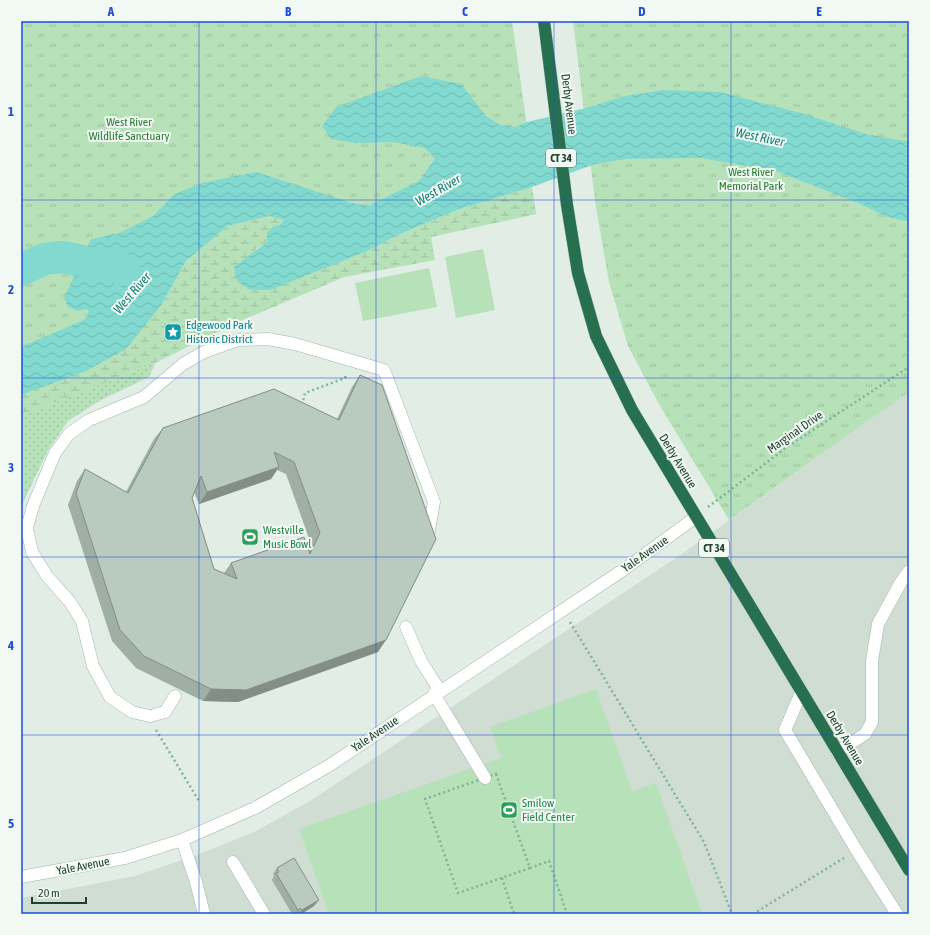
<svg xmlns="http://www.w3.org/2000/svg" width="930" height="935" viewBox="0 0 930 935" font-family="'Asap Condensed',sans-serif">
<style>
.built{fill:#cfddd3}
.grass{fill:url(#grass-dots)}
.wetland{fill:url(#wetland-marsh)}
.park{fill:url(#park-tufts)}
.pitch{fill:#b7e1b8}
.water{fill:url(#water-waves)}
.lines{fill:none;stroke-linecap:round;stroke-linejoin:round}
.river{stroke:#82d9d0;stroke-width:32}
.minor-casing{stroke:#a3b6ab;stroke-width:13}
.highway-casing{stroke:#c0cac5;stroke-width:13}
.path{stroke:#7eb596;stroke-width:2.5;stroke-dasharray:2 3;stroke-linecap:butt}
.minor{stroke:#fff;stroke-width:12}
.highway{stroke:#27704f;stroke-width:12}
.wall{fill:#9fafa4;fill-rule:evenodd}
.shaded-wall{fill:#828e86}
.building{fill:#b9cbbf;stroke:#828e86;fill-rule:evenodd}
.grid{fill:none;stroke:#1d4ed8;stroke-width:1;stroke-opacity:0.55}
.labels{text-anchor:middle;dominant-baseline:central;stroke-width:4;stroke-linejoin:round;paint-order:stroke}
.shield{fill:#f2f9f4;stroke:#5e786a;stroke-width:1}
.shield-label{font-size:11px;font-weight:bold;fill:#1f402f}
.street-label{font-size:12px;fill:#1f402f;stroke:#f2f9f4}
.park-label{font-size:12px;fill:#257c30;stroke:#f2f9f4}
.culture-label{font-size:12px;fill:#0d838f;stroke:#f2f9f4;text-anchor:start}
.leisure-label{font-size:12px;fill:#27864d;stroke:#f2f9f4;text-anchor:start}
.water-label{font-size:13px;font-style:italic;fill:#127d75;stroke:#f2f9f4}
.neatline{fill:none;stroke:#1d4ed8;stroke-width:1.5}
.grid-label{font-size:13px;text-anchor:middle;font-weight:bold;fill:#1d4ed8}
</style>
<defs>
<pattern id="grass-dots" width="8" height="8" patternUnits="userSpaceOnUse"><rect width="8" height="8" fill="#b7e1b8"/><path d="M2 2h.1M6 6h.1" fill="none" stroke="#9dc29e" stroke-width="1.8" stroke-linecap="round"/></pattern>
<pattern id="wetland-marsh" width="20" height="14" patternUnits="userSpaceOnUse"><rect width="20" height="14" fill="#b7e1b8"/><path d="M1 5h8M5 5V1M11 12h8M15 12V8" fill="none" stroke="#9dc29e"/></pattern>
<pattern id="park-tufts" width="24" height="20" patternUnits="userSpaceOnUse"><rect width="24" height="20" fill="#b7e1b8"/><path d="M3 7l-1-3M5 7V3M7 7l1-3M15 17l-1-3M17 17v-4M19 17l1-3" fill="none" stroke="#9dc29e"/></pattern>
<pattern id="water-waves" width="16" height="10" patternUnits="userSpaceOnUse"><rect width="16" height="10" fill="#82d9d0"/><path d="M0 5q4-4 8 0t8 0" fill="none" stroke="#70bbb3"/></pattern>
</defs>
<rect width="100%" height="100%" fill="#e1ede5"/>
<path class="built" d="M909 392V914H21V898L135 876 197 855 254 832 310 801 682 554Z"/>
<path class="grass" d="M155 363 149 377 101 400 68 421 47 452 21 507V416Z"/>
<path class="wetland" d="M532 187 536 214 431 237 435 260 344 277 238 322 155 363 21 416V395L84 372 162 304 186 261 228 226 269 216 285 220 267 242 255 250 328 266 365 252 398 235 457 210Z"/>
<g class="park">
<path d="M21 21H512L530 147 391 217 266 199 197 212 99 328 21 351Z"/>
<path d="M573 21H909V392L729 520 659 404 628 346 609 282 595 201Z"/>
</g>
<g class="pitch">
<path d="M483 249 495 310 456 318 445 257Z"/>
<path d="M429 268 437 307 363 321 355 283Z"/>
<path d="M596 689 632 791 656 783 702 914H329L299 829 501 758 490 727Z"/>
</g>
<path class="water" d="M421 76 461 84 486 116 500 125 515 127 527 122 586 108 625 96 664 90 720 92 801 113 866 134 909 142V222L885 216 858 203 776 171 701 158 626 159 595 164 532 187 457 210 398 235 365 252 270 290H250L237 281 234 267 267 242V232L274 226 280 225 284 220 269 216 228 226 186 261 162 304 126 349 84 372 21 395V347L84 320 89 313 87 309 78 311 68 307 64 298 91 239 120 233 153 216 175 194 202 183 256 172 352 203 368 206 419 181 435 159 425 148 393 142 356 143 331 139 322 126 336 107Z"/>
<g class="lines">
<path class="river" d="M21 270 44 259 63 257 124 270"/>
<defs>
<g id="minor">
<path d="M21 527 27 528 32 552 47 576 70 602 82 621 93 666 110 697 132 712 150 716 165 712 175 696"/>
<path d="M27 528 33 506 55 453 69 434 89 420 144 397 183 364 204 352 238 340 268 339 295 344 384 370 434 502 428 536"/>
<path d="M406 627 421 661 440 691"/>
<path d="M801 693 785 730 857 851 897 914"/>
<path d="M434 694 485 778"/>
<path d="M837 752 865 734 872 722V661L878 624 901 582 909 571"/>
<path d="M182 840 196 882 204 914"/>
<path d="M233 862 264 914"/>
<path d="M21 877 125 858 182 840 255 808 330 765 626 568 696 517"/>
</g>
<path id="highway" d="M544 21 567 205 578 273 596 336 632 410 909 870"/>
</defs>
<use href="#minor" class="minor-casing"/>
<use href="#highway" class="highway-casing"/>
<g class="path">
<path d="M302 405 305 393 345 378 346 374"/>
<path d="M708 507 787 447 909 367"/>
<path d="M570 622 704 842 732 914"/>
<path d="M156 730 199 801"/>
<path d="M496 774 530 868 458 893 425 799Z"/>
<path d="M530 868 549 861 567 914"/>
<path d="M502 878 514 914"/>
<path d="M753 914 844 858"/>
</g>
<use href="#minor" class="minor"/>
<use href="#highway" class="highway"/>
</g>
<g class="wall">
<path d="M360 375 378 652 238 702 203 701 136 668 112 641 68 505 77 481 85 469 126 492 154 439 163 428 337 419 352 387ZM277 470 286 474 311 544 309 550 231 563 224 573 214 569 192 498 194 492 199 504 271 479Z"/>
<path d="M277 868 314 906 301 914H292L272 880 274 876 273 874Z"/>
</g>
<g class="shaded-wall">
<path d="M279 467 271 479 199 504 207 492Z"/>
<path d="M386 640 378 652 238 702 203 701 211 689Z"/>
<path d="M319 900 314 906 301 914H299L302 910Z"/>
<path d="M300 908 296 914H295L298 910Z"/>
</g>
<g class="building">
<path d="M360 375 382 385 436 539 386 640 246 690 211 689 144 656 120 630 76 493 85 469 128 493 163 428 274 389 339 420ZM274 452 294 462 320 533 310 554 304 537 231 563 237 579 214 569 192 498 201 476 207 492 279 467Z"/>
<path d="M294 858 319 900 302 910 300 908 298 910 276 873 279 872 277 868Z"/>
</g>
<path class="grid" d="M199 21V914M376 21V914M554 21V914M731 21V914M21 200H909M21 378H909M21 557H909M21 735H909"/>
<defs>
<symbol id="sight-square" viewBox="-11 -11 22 22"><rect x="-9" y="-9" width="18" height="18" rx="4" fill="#0f9aa8" stroke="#f2f9f4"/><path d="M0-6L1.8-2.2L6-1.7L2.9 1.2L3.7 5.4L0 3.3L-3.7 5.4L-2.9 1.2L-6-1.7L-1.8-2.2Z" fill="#fff"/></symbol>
<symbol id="stadium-square" viewBox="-11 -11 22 22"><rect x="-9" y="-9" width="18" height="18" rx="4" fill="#2e9e5b" stroke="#f2f9f4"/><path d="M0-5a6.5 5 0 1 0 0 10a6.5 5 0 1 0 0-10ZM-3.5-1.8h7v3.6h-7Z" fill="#fff"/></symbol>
</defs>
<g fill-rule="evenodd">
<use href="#sight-square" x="163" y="322" width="20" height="20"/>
<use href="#stadium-square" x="240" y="527" width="20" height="20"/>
<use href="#stadium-square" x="499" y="800" width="20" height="20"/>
</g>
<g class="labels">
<g class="shield">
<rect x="546" y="149" width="30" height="18" rx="3"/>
<rect x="699" y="539" width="30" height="18" rx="3"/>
</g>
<g class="shield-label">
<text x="561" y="158">CT 34</text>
<text x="714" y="548">CT 34</text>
</g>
<g class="street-label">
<text transform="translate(569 104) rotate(83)">Derby Avenue</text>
<text transform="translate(795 432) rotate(-35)">Marginal Drive</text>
<text transform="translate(678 461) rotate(59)">Derby Avenue</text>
<text transform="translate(645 554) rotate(-35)">Yale Avenue</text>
<text transform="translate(375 734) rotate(-34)">Yale Avenue</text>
<text transform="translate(845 738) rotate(59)">Derby Avenue</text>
<text transform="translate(83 866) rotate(-11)">Yale Avenue</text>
</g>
<g class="park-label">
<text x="129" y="122">West River<tspan x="129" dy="14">Wildlife Sanctuary</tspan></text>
<text x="751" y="172">West River<tspan x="751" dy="14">Memorial Park</tspan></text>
</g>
<g class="culture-label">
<text x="186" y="325">Edgewood Park<tspan x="186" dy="14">Historic District</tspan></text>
</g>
<g class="leisure-label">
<text x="263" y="530">Westville<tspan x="263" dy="14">Music Bowl</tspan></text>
<text x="522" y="803">Smilow<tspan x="522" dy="14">Field Center</tspan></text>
</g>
<g class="water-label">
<text transform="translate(760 137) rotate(12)">West River</text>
<text transform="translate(438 190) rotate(-30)">West River</text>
<text transform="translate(132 293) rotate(-49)">West River</text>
</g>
</g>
<rect width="930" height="935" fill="none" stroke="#f2f9f4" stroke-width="44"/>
<path d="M32 897v6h54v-6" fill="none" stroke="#1f402f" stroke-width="2"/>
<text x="38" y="897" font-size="12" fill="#1f402f" stroke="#f2f9f4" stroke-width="3" paint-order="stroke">20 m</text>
<rect x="22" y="22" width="886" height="891" class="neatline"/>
<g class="grid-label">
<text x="111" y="16">A</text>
<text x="288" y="16">B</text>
<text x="465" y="16">C</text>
<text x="642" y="16">D</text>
<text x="819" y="16">E</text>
<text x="11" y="116">1</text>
<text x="11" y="294">2</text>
<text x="11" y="472">3</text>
<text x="11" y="650">4</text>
<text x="11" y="828">5</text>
</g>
</svg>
